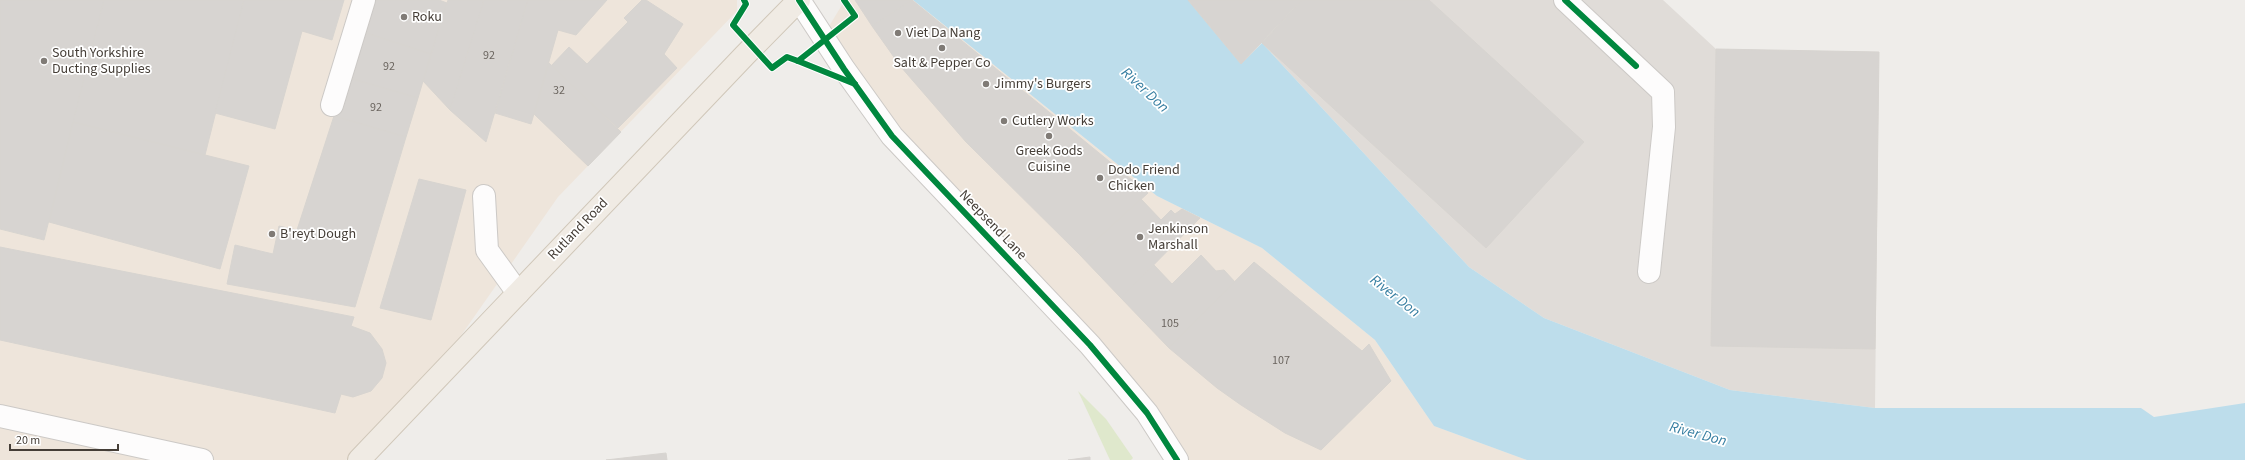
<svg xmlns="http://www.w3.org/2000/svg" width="2245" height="460" viewBox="0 0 2245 460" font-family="'Source Sans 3',sans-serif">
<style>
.commercial{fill:#eee5db}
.industrial{fill:#e0dcd8}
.green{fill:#dfe8cc}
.water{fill:#bdddeb}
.building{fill:#d7d4d1;stroke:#d7d4d0}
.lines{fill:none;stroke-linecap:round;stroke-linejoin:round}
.minor-casing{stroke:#ccc9c6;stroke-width:24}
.major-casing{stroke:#d0c7b9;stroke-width:24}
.minor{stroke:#fdfcfc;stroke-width:22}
.major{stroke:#f0ebe4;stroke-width:22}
.cycleway-casing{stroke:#fff;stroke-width:8}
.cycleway{stroke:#00873e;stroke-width:6}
.poi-dot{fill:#807b76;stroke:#fff;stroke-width:1.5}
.labels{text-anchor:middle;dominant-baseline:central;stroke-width:3.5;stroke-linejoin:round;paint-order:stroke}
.number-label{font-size:12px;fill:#6b655f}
.poi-label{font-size:14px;fill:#453e37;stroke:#fff;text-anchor:start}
.street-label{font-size:14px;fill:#453e37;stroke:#fff}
.water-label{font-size:15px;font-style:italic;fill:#367ea1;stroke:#fff}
</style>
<rect width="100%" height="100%" fill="#efedea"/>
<g class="commercial">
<path d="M0 0H737V11L558 197 460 337 346 460H0Z"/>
<path d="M845 0H913L1157 196 1262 248 1375 340 1434 426 1527 460H1177L823 36Z"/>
</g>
<path class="industrial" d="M1302 0H1663L1716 49 1879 52 1875 408 1730 390 1544 318 1469 267 1262 43Z"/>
<path class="green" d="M1078 391 1106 419 1133 458 1131 460H1110Z"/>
<path class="water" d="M913 0H1188L1241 64 1262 43 1469 267 1544 318 1730 390 1875 408H2141L2154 417 2245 403V460H1527L1434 426 1375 340 1262 248 1157 196Z"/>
<g class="building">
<path d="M0 0H104L44 240 0 229Z"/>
<path d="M104 0H244L205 155 73 122Z"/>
<path d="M244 0H344L332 40 302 31 275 129 215 113Z"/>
<path d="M370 0H439L447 3 431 54 360 31Z"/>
<path d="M448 0H484L450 110 423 81Z"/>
<path d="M484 0H528L486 142 450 110Z"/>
<path d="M528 0H607L576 35 558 30 531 124 495 113Z"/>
<path d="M642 0H646L683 24 664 54 677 68 618 128 551 66 569 47 587 64 628 22 624 18Z"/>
<path d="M855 0H912L872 26Z"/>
<path d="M912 0 1148 193 1080 255 966 142 901 67 872 26Z"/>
<path d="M1188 0H1302L1241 64Z"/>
<path d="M1302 0H1429L1584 142 1486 248 1262 43Z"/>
<path d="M360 31 431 54 418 98 346 77Z"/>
<path d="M1716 49 1879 52 1875 349 1711 346Z"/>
<path d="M549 63 621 132 588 166 534 114Z"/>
<path d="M346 77 418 98 406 137 334 116Z"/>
<path d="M334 116 406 137 355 307 227 284 235 245 273 254 279 226 297 230Z"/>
<path d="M73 122 249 166 220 269 49 222Z"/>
<path d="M419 179 466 190 431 320 380 308Z"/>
<path d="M1141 199 1161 220 1171 210 1175 214 1182 209 1200 218 1121 298 1080 255Z"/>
<path d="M0 247 354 317 351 326 370 333 382 349 386 363 382 378 371 391 353 397 341 394 335 413 0 340Z"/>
<path d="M1201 255 1216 271 1224 270 1235 282 1169 348 1121 298 1154 265 1172 284Z"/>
<path d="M1254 262 1362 351 1369 344 1391 381 1321 450 1285 433 1241 405 1217 388 1169 348Z"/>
<path d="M666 453 667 460H606Z"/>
<path d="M1090 457V460H1068Z"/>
</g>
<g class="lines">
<defs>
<g id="minor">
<path d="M799 0 844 69 892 136 1090 345 1147 413 1177 460"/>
<path d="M1565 0 1663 92 1664 127 1649 272"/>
<path d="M332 105 364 0"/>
<path d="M484 196 487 250 518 293"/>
<path d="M0 416 202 460"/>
</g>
<path id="major" d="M359 460 745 55 799 0"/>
</defs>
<use href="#minor" class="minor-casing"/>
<use href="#major" class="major-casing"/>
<use href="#minor" class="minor"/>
<use href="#major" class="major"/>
<defs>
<g id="cycleway">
<path d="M744 0 746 4 733 25 772 68 787 57 798 61 855 16 844 0"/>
<path d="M799 0 844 69 892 136 1090 345 1147 413 1177 460"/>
<path d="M1565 0 1636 66"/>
<path d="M798 61 855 84"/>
</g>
</defs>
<use href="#cycleway" class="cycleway-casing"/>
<use href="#cycleway" class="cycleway"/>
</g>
<g class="poi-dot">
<circle cx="404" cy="17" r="4"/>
<circle cx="898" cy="33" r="4"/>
<circle cx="942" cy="48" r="4"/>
<circle cx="44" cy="61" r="4"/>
<circle cx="986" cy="84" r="4"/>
<circle cx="1004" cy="121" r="4"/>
<circle cx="1049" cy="136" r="4"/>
<circle cx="1100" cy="178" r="4"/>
<circle cx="272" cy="234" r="4"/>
<circle cx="1140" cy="237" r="4"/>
</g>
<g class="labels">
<g class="number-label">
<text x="489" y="55">92</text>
<text x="389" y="66">92</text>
<text x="559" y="90">32</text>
<text x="376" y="107">92</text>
<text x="1170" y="323">105</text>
<text x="1281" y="360">107</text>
</g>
<g class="poi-label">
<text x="412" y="17">Roku</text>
<text x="906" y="33">Viet Da Nang</text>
<text x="52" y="53">South Yorkshire<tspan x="52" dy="16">Ducting Supplies</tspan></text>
<text x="942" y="63" text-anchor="middle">Salt &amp; Pepper Co</text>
<text x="994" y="84">Jimmy's Burgers</text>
<text x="1012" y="121">Cutlery Works</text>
<text x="1049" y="151" text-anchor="middle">Greek Gods<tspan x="1049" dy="16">Cuisine</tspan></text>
<text x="1108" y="170">Dodo Friend<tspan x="1108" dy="16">Chicken</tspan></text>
<text x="1148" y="229">Jenkinson<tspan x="1148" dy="16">Marshall</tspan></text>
<text x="280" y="234">B'reyt Dough</text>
</g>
<g class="street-label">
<text transform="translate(993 225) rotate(46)">Neepsend Lane</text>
<text transform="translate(578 229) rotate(-46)">Rutland Road</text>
</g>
<g class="water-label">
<text transform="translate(1145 90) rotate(43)">River Don</text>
<text transform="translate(1395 296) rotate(38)">River Don</text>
<text transform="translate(1698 434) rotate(15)">River Don</text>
</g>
</g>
<path d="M10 444v6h108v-6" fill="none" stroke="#453e37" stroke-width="2"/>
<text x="16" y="444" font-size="12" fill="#453e37" stroke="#ffffff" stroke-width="3" paint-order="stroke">20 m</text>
</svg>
